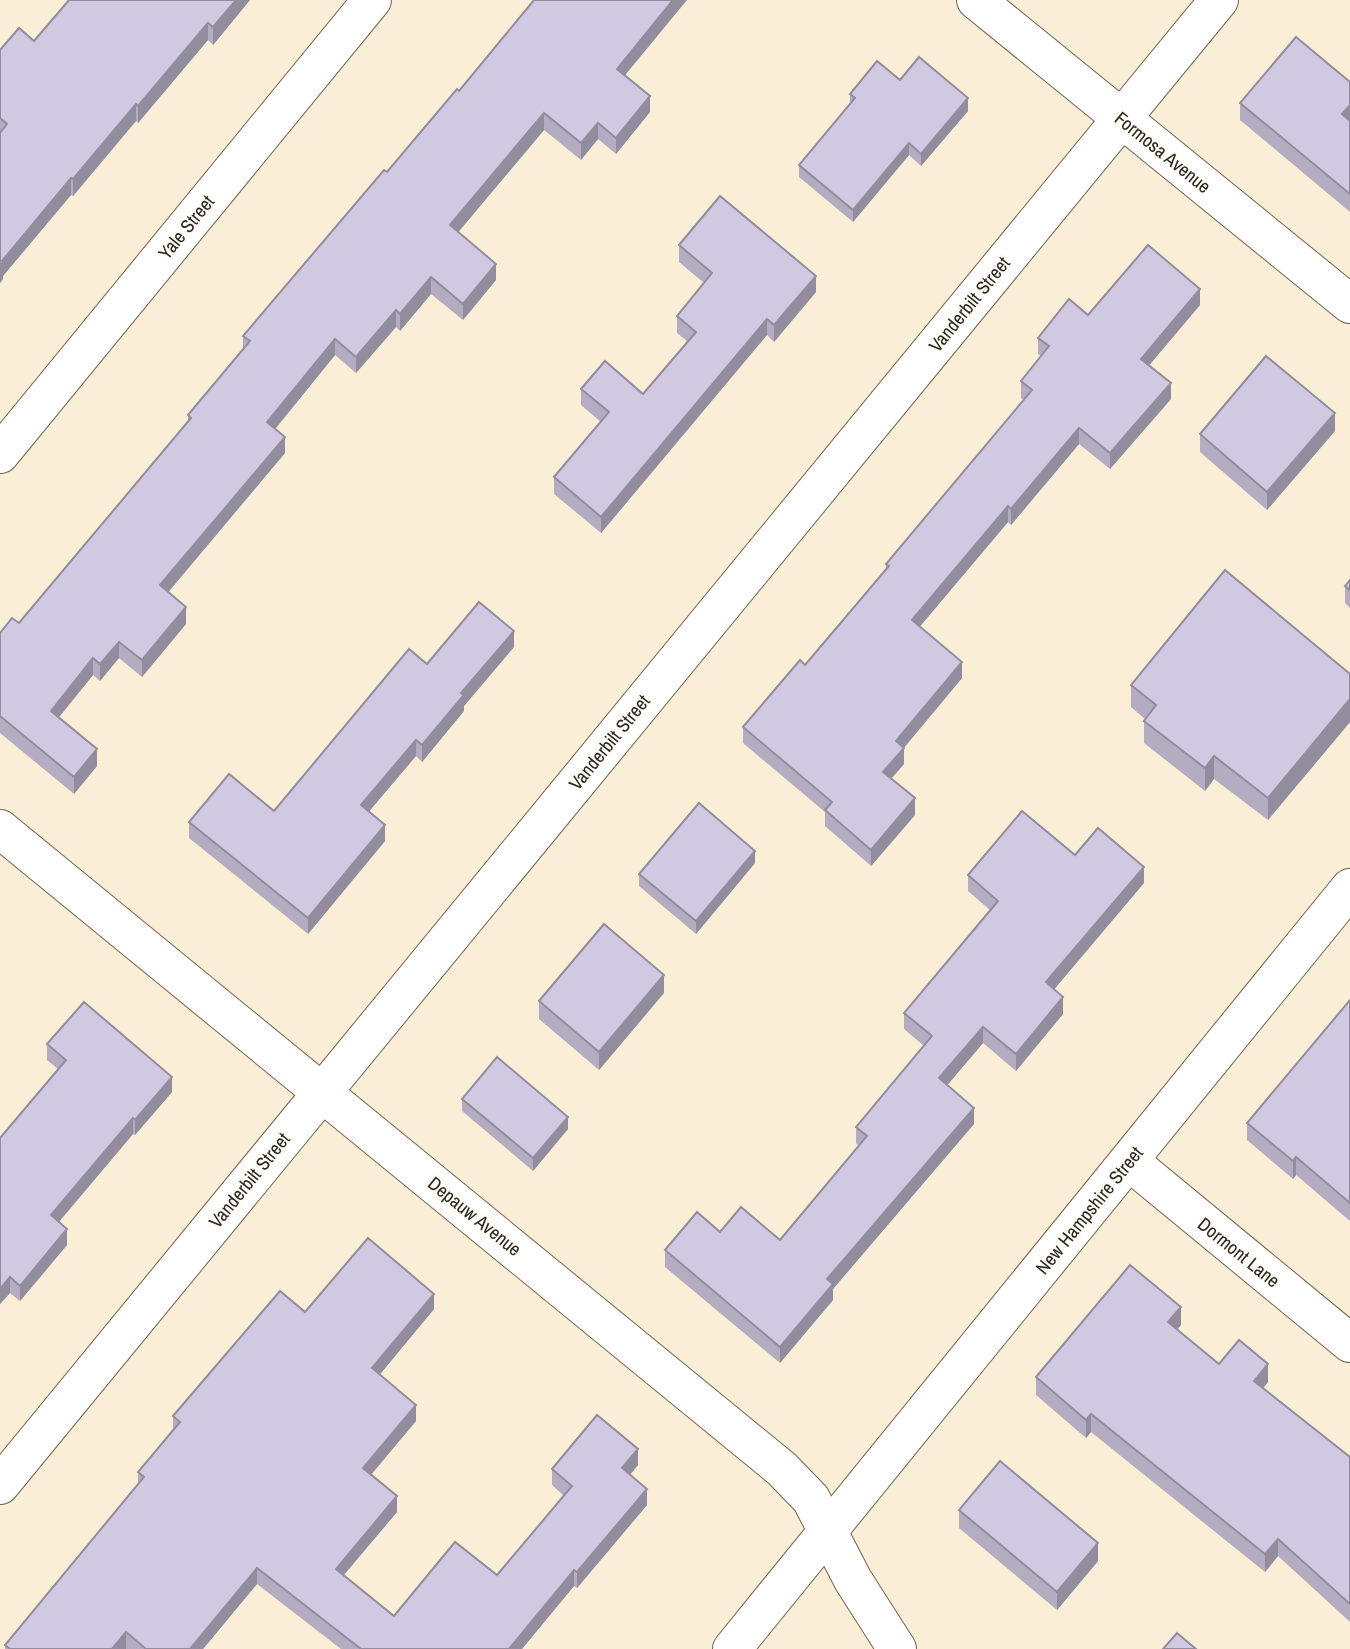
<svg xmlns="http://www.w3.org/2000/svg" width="1350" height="1649" viewBox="0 0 1350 1649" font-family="'Archivo Narrow',sans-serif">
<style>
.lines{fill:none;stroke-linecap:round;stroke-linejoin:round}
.minor-casing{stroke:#706450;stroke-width:40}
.minor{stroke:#fff;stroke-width:38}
.wall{fill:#b4adc2}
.shaded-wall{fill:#928d9e}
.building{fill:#d1c9e1;stroke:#928d9e;stroke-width:2}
.labels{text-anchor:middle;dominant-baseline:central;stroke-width:5;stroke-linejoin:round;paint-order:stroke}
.street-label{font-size:19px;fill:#2c271e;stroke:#fffcf8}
</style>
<rect width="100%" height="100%" fill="#fbeed7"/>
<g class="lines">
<defs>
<g id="minor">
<path d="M976 0 1350 304"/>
<path d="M0 454 372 0"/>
<path d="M0 829 782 1469 811 1499 853 1580 897 1649"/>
<path d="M1129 1161 1350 1343"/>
<path d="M0 1485 1219 0"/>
<path d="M732 1649 1350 888"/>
</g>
</defs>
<use href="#minor" class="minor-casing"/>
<use href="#minor" class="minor"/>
</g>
<g class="wall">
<path d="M250 0 213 45 208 40 138 123 136 121 73 196 71 195 3 276V279L0 283V50L34 41Z"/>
<path d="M625 76 650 112 616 154 598 139 581 160 544 130 458 232 496 280 463 320 431 294 400 331 396 327 356 373 335 355 275 429 285 453 168 592 186 624 142 677 119 658 100 681 93 675 59 717 97 766 74 794 0 733V633L19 623 188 423V415L243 349V336L459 91Z"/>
<path d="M900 80 968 111 921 166 909 155 853 222 799 177V165L850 104V94Z"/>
<path d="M1350 82V212L1240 120V103Z"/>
<path d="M679 245 816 292 774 342 767 335 601 533 554 494V477L601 422 581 405V389L643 394 688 342 677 333V316L704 283 679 262Z"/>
<path d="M1200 305 1149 365 1171 399 1110 469 1079 444 1011 525 1008 522 920 626 962 678 904 748V764L891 779 915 815 871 866 825 826V812L743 743V727L805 665 886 568V564L1024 400 1021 398V381L1041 356 1038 354V338L1088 315Z"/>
<path d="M1335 431 1267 510 1200 452V434Z"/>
<path d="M1350 580V608L1345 603V586Z"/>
<path d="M514 647 464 706V711L422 762 416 756 369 811 385 841 308 934 189 838V822L274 811 427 664Z"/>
<path d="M1350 674V722L1268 820 1214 779 1205 791 1144 743V721L1145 719 1131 707V685Z"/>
<path d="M1075 855 1144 883 1054 989 1063 1014 1016 1071 983 1043 947 1085 974 1124 833 1289V1300L780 1363 665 1267V1250L720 1232 780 1240 859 1146 856 1143V1127L924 1046 904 1029V1013L990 910 968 891V875Z"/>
<path d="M755 863 696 934 639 886V874Z"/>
<path d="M664 993 599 1070 539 1019V1001Z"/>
<path d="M1350 1000V1221L1296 1175 1293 1179 1247 1140V1123Z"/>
<path d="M47 1044 172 1092 135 1135 133 1134 59 1222 67 1245 20 1301 10 1293 0 1304V1138L58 1069 47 1060Z"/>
<path d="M462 1099 568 1129 533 1171 462 1111Z"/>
<path d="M434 1309 380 1374 416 1421 371 1475 397 1512 344 1575 394 1616 497 1575 564 1496 552 1485V1469L638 1465 630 1475 647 1505 577 1588 574 1586 522 1649H341L257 1584 203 1649H5V1645L138 1485V1472L173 1429V1416L305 1312Z"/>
<path d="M1181 1325 1177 1329 1219 1364 1268 1382 1263 1388 1350 1457V1622L1278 1556 1265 1572 1091 1432 1086 1438 1036 1395V1377Z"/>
<path d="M959 1510 1098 1561 1057 1610 959 1528Z"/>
</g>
<g class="shaded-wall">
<path d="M236 0H250L213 45V27Z"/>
<path d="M673 0H687L617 85V69Z"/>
<path d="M208 23V40L138 123V106Z"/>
<path d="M650 96V112L616 154V138Z"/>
<path d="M968 98V111L921 166V154Z"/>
<path d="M136 104V121L73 196V179Z"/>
<path d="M1350 105V123L1342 114Z"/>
<path d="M544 113V130L450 242V225Z"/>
<path d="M598 123V139L581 160V143Z"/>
<path d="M909 143V155L853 222V210Z"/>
<path d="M71 178V195L3 276V279L0 283V266L2 261Z"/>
<path d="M496 264V280L463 320V304Z"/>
<path d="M816 276V292L774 342V325Z"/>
<path d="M431 277V294L400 331V314Z"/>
<path d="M1200 289V305L1141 375V359Z"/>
<path d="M396 310V327L356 373V357Z"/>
<path d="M767 319V335L601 533V517Z"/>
<path d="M335 339V355L267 439V422Z"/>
<path d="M1171 383V399L1110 469V453Z"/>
<path d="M1335 413V431L1267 510V492Z"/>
<path d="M1079 428V444L1011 525V509Z"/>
<path d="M285 437V453L160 602V585Z"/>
<path d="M1008 506V522L912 636V620Z"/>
<path d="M186 607V624L142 677V660Z"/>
<path d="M514 631V647L464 706V711L422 762V745L461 693Z"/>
<path d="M119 642V658L100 681V664Z"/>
<path d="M93 658V675L51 727V711Z"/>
<path d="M962 662V678L896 757V741Z"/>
<path d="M1350 699V722L1268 820V798Z"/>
<path d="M416 740V756L361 821V805Z"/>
<path d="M904 748V764L883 788V772Z"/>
<path d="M97 749V766L74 794V777Z"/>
<path d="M1214 756V779L1205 791V768Z"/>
<path d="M915 798V815L871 866V850Z"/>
<path d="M385 825V841L308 934V918Z"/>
<path d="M755 851V863L696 934V921Z"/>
<path d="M1144 867V883L1046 999V982Z"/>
<path d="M664 975V993L599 1070V1052Z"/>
<path d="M1063 997V1014L1016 1071V1054Z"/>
<path d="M983 1027V1043L939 1095V1078Z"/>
<path d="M172 1077V1092L135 1135V1120Z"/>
<path d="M974 1108V1124L833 1289V1300L780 1363V1347L827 1279Z"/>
<path d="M568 1117V1129L533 1171V1158Z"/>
<path d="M133 1118V1134L51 1231V1215Z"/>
<path d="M1296 1157V1175L1293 1179V1161Z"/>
<path d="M67 1229V1245L20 1301V1286Z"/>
<path d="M10 1277V1293L0 1304V1289Z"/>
<path d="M434 1294V1309L372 1384V1368Z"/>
<path d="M1181 1307V1325L1168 1340V1322Z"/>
<path d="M1268 1364V1382L1254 1399V1381Z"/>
<path d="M416 1405V1421L363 1484V1468Z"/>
<path d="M1091 1414V1432L1086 1438V1420Z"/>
<path d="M638 1449V1465L622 1484V1468Z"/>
<path d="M647 1489V1505L577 1588V1572Z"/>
<path d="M397 1496V1512L336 1584V1569Z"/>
<path d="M1278 1539V1556L1265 1572V1554Z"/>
<path d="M1098 1543V1561L1057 1610V1592Z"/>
<path d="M257 1568V1584L203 1649H190Z"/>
<path d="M574 1570V1586L522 1649H509Z"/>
<path d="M126 1632V1649H112Z"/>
</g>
<g class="building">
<path d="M69 0H236L213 27 208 23 138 106 136 104 73 179 71 178 2 261 3 262 0 266V133L7 124 0 118V50L19 28 34 41Z"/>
<path d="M534 0H673L617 69 650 96 616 138 598 123 581 143 544 113 450 225 496 264 463 304 431 277 400 314 396 310 356 357 335 339 267 422 285 437 160 585 186 607 142 660 119 642 100 664 93 658 51 711 97 749 74 777 0 716V633L12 618 19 623 191 418 188 415 250 341 243 336 384 170 387 172 457 89 459 91Z"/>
<path d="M1296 37 1350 82V105L1342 114 1350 121V194L1240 103Z"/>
<path d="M919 57 968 98 921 154 909 143 853 210 799 165 855 98 850 94 877 61 900 80Z"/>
<path d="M720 196 816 276 774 325 767 319 601 517 554 477 609 412 581 389 605 361 643 394 696 332 677 316 712 273 679 245Z"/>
<path d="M1148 245 1200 289 1141 359 1171 383 1110 453 1079 428 1011 509 1008 506 912 620 962 662 896 741 904 748 883 772 915 798 871 850 825 810 832 802 743 727 800 660 805 665 889 566 886 564 1032 390 1021 381 1049 346 1038 338 1069 299 1088 315Z"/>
<path d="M1266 356 1335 413 1267 492 1200 434Z"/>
<path d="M1225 570 1350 674V699L1268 798 1214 756 1205 768 1144 721 1156 705 1131 685Z"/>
<path d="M1350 580V590L1345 586Z"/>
<path d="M479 602 514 631 461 693 464 695 422 745 416 740 361 805 385 825 308 918 189 822 229 774 274 811 409 649 427 664Z"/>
<path d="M699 803 755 851 696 921 639 874Z"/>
<path d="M1022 811 1075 855 1098 828 1144 867 1046 982 1063 997 1016 1054 983 1027 939 1078 974 1108 827 1279 833 1284 780 1347 665 1250 697 1212 720 1232 741 1207 780 1240 867 1136 856 1127 932 1036 904 1013 998 901 968 875Z"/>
<path d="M604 924 664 975 599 1052 539 1001Z"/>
<path d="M1350 1000V1203L1296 1157 1293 1161 1247 1123Z"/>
<path d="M84 1002 172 1077 135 1120 133 1118 51 1215 67 1229 20 1286 10 1277 0 1289V1138L66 1060 47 1044Z"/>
<path d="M497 1057 568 1117 533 1158 462 1099Z"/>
<path d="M368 1238 434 1294 372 1368 416 1405 363 1468 397 1496 336 1569 394 1616 455 1542 497 1575 572 1486 552 1469 597 1415 638 1449 622 1468 647 1489 577 1572 574 1570 509 1649H361L257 1568 190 1649H146L126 1632 112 1649H10L5 1645 144 1477 138 1472 180 1422 173 1416 280 1291 305 1312Z"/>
<path d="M1130 1265 1181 1307 1168 1322 1219 1364 1239 1340 1268 1364 1254 1381 1350 1457V1604L1278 1539 1265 1554 1091 1414 1086 1420 1036 1377Z"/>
<path d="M1000 1461 1098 1543 1057 1592 959 1510Z"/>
<path d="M1177 1633 1196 1649H1163Z"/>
</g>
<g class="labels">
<g class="street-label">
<text transform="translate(1163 152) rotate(39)">Formosa Avenue</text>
<text transform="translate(186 227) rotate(-51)">Yale Street</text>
<text transform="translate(969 304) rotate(-51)">Vanderbilt Street</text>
<text transform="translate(609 742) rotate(-51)">Vanderbilt Street</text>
<text transform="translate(249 1180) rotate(-51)">Vanderbilt Street</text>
<text transform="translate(1089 1210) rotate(-51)">New Hampshire Street</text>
<text transform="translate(475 1216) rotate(39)">Depauw Avenue</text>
<text transform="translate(1239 1252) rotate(39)">Dormont Lane</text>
</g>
</g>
</svg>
